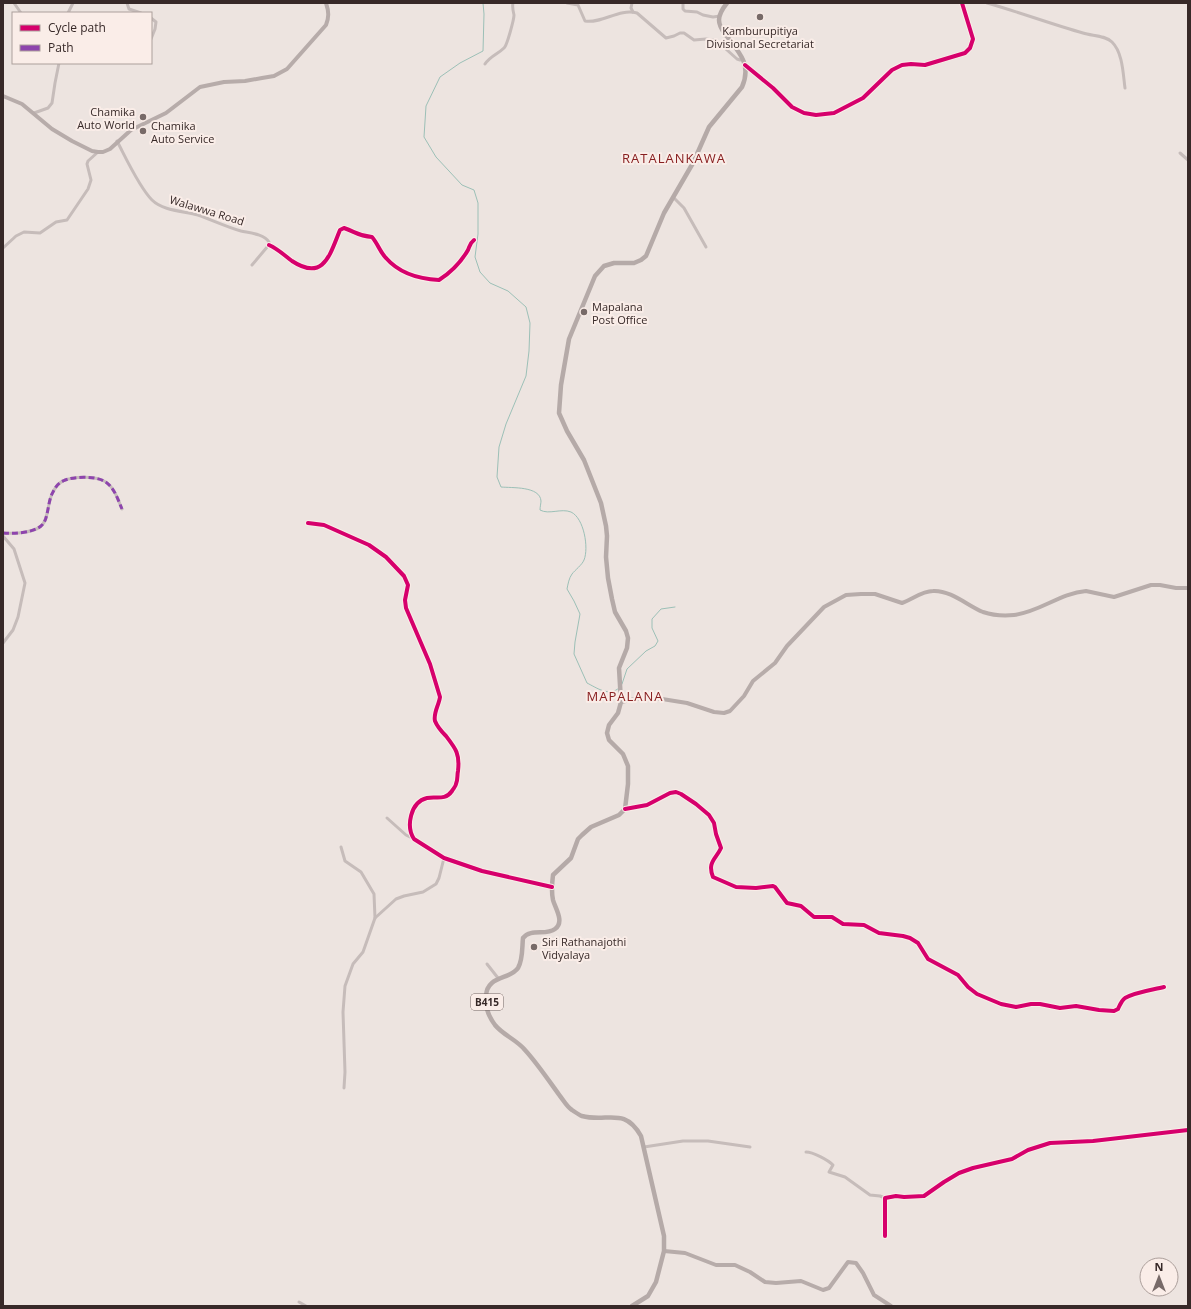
<svg xmlns="http://www.w3.org/2000/svg" width="1191" height="1309" viewBox="0 0 1191 1309" font-family="'Open Sans',sans-serif">
<style>
.lines{fill:none;stroke-linecap:round;stroke-linejoin:round}
.stream{stroke:#9cc0b7;stroke-width:1}
.street{stroke:#c6bcba;stroke-width:3}
.secondary{stroke:#b7acaa;stroke-width:4}
.primary{stroke:#b5aaa8;stroke-width:4.5}
.quiet{stroke:#8e44ad;stroke-width:3;stroke-dasharray:6 3;stroke-linecap:butt}
.cycleway-casing{stroke:#faede8;stroke-width:6}
.cycleway{stroke:#d6006c;stroke-width:4}
.poi-dot{fill:#776a68;stroke:#faede8;stroke-width:1.5}
.labels{text-anchor:middle;dominant-baseline:central;stroke-width:4;stroke-linejoin:round;paint-order:stroke}
.shield{fill:#faede8;stroke:#726462;stroke-width:1}
.shield-label{font-size:10px;font-weight:bold;fill:#372928}
.poi-label{font-size:11px;fill:#372928;stroke:#faede8;text-anchor:start}
.street-label{font-size:11px;fill:#372928;stroke:#faede8}
.quarter-label{font-size:13px;letter-spacing:1px;fill:#881f20;stroke:#faede8}
</style>
<rect width="100%" height="100%" fill="#ede4e0"/>
<g class="lines">
<g class="stream">
<path d="M483 3 484 14 483 51 460 63 440 77 426 106 424 137 436 157 462 185 474 190 478 203V234L475 257 480 272 490 283 508 291 526 307 530 323 529 351 526 376 506 424 499 447 497 477 501 487C512 488 540 486 541 501 541 503 540 507 540 510 549 515 561 508 571 512 584 518 589 548 584 560 582 565 575 570 572 574 569 578 568 584 567 589L574 601 580 614 575 642 574 654 587 683C597 688 609 697 619 688"/>
<path d="M622 684 627 669 646 651 655 646 658 641 652 628V619L661 609 675 607"/>
</g>
<g class="street">
<path d="M14 3 21 13"/>
<path d="M127 3 129 9 141 13"/>
<path d="M567 3 578 5 585 21C602 24 619 8 637 13L666 38 674 36 680 33H684L694 40 706 39 717 41 737 59 740 60 743 59"/>
<path d="M632 3 631 8 633 12"/>
<path d="M683 3V9L685 11 697 12 703 15 713 17 720 16"/>
<path d="M987 3C1019 12 1051 24 1083 33 1092 36 1105 35 1112 42 1123 53 1123 74 1125 88"/>
<path d="M68 13 73 3"/>
<path d="M151 18 156 22 155 29 151 39"/>
<path d="M485 64C490 56 498 54 504 48 507 46 514 19 514 15 513 11 512 7 513 3"/>
<path d="M745 65 773 88 792 107 804 113 816 115 834 113 863 98 892 70 902 65 911 64 925 65 965 53 970 48 973 39 962 3"/>
<path d="M34 113 48 108 52 103 55 83 59 63"/>
<path d="M117 141C126 158 139 187 152 200 163 211 184 211 198 215 212 220 227 227 241 231 250 233 264 234 269 242L268 246 252 265"/>
<path d="M1180 153 1188 160"/>
<path d="M673 197 684 208 706 247"/>
<path d="M269 245C278 249 284 255 292 261 324 282 330 254 340 230L344 228C356 232 358 236 372 237 378 244 380 252 386 258 399 273 419 279 439 280 450 273 461 262 468 250 470 245 470 243 474 240"/>
<path d="M3 248 16 236 24 232 40 233 56 222 67 220 88 189 91 180 87 164 88 161 98 152"/>
<path d="M308 523 324 525 369 545 386 557 404 576 408 585 405 600 406 608 430 664 440 697C439 705 433 713 435 721 437 726 442 732 446 736 456 749 460 754 458 771 457 775 458 780 456 784 456 786 453 789 452 791 445 801 436 796 427 798 410 802 406 827 414 839L444 858 482 871 552 887"/>
<path d="M3 533C13 534 33 533 41 526 49 520 47 502 53 492 55 488 58 483 63 481 73 476 95 476 104 481 114 486 118 500 122 509"/>
<path d="M3 536 14 549 25 583 18 617 13 630 3 643"/>
<path d="M625 809 647 805 670 793 676 792 681 794 696 804 709 815 714 823 716 834 721 848C716 859 707 862 713 877L736 887 756 888 773 886 775 887 787 903 801 906 814 917H832L843 924 864 925 879 933 903 936 910 938 918 943 928 959 958 975 968 987 977 994 1001 1004 1016 1007 1031 1004H1040L1060 1008 1076 1006 1099 1010 1114 1011 1118 1009C1120 1005 1121 1001 1125 998 1136 992 1152 990 1164 987"/>
<path d="M387 818 406 835 412 838"/>
<path d="M341 847 345 861 361 872 374 894 375 918"/>
<path d="M487 964 498 978"/>
<path d="M344 1088 345 1072 343 1012 345 986 353 964 363 952 375 918 396 899 404 896 423 892 436 884 439 878 444 858"/>
<path d="M644 1147 683 1141H708L750 1147"/>
<path d="M806 1152C813 1152 828 1160 833 1165L829 1172 845 1177 870 1195 880 1196 885 1198"/>
<path d="M885 1236V1198L896 1196 904 1197 924 1196 944 1182 959 1173 973 1168 1012 1159 1028 1150 1050 1143 1093 1141 1188 1130"/>
<path d="M299 1302 306 1306"/>
</g>
<g class="secondary">
<path d="M3 96 22 104 52 129 72 141 92 151 98 152H103L110 149 131 130 166 113 200 87 224 82 245 81 262 78 274 76 287 69 326 25C329 17 329 12 326 3"/>
<path d="M621 702 640 698H656L687 703 714 712 724 713 730 711 744 696 753 681 775 663 787 646 824 607 846 595 861 594H875L902 603C913 599 922 591 933 591 951 590 968 606 983 612 992 615 1004 616 1014 615 1040 612 1060 593 1086 591L1114 597 1151 585H1160L1176 588H1188"/>
<path d="M664 1251 685 1253 716 1265H735L750 1272 765 1282 776 1283 801 1281 823 1290 829 1288 848 1262 856 1263 863 1273 874 1295 891 1306"/>
</g>
<path class="primary" d="M632 1306 648 1296 656 1282 664 1251V1236L641 1136C624 1106 607 1123 582 1116 579 1115 575 1112 572 1110 567 1107 564 1101 560 1096 549 1081 537 1063 525 1050 517 1040 503 1035 495 1025 489 1017 485 1006 486 996 487 975 510 980 518 968 523 960 522 947 523 938 531 928 546 936 555 929 565 922 555 908 553 900 551 891 552 883 553 875L571 858 578 839 582 835 591 827 619 815 625 809 628 784V766L623 754 609 740 607 733 609 725 618 713 621 702 619 668 627 648 628 638 626 631 615 612 612 599 608 578 606 557 607 536 606 526 601 503 584 460 567 431 559 413 561 385 569 339 595 276 604 266 614 263H634L641 260 646 256 664 213 693 163 709 127 742 87C752 64 739 52 725 34 722 30 719 26 719 20 719 14 723 8 727 3"/>
<path class="quiet" d="M3 533C13 534 33 533 41 526 49 520 47 502 53 492 55 488 58 483 63 481 73 476 95 476 104 481 114 486 118 500 122 509"/>
<defs>
<g id="cycleway">
<path d="M745 65 773 88 792 107 804 113 816 115 834 113 863 98 892 70 902 65 911 64 925 65 965 53 970 48 973 39 962 3"/>
<path d="M269 245C278 249 284 255 292 261 324 282 330 254 340 230L344 228C356 232 358 236 372 237 378 244 380 252 386 258 399 273 419 279 439 280 450 273 461 262 468 250 470 245 470 243 474 240"/>
<path d="M308 523 324 525 369 545 386 557 404 576 408 585 405 600 406 608 430 664 440 697C439 705 433 713 435 721 437 726 442 732 446 736 456 749 460 754 458 771 457 775 458 780 456 784 456 786 453 789 452 791 445 801 436 796 427 798 410 802 406 827 414 839L444 858 482 871 552 887"/>
<path d="M625 809 647 805 670 793 676 792 681 794 696 804 709 815 714 823 716 834 721 848C716 859 707 862 713 877L736 887 756 888 773 886 775 887 787 903 801 906 814 917H832L843 924 864 925 879 933 903 936 910 938 918 943 928 959 958 975 968 987 977 994 1001 1004 1016 1007 1031 1004H1040L1060 1008 1076 1006 1099 1010 1114 1011 1118 1009C1120 1005 1121 1001 1125 998 1136 992 1152 990 1164 987"/>
<path d="M885 1236V1198L896 1196 904 1197 924 1196 944 1182 959 1173 973 1168 1012 1159 1028 1150 1050 1143 1093 1141 1188 1130"/>
</g>
</defs>
<use href="#cycleway" class="cycleway-casing"/>
<use href="#cycleway" class="cycleway"/>
</g>
<g class="poi-dot">
<circle cx="760" cy="17" r="4"/>
<circle cx="143" cy="117" r="4"/>
<circle cx="143" cy="131" r="4"/>
<circle cx="584" cy="312" r="4"/>
<circle cx="534" cy="947" r="4"/>
</g>
<g class="labels">
<rect class="shield" x="471" y="994" width="32" height="16" rx="3"/>
<g class="shield-label">
<text x="487" y="1002">B415</text>
</g>
<g class="poi-label">
<text x="760" y="30" text-anchor="middle">Kamburupitiya<tspan x="760" dy="13">Divisional Secretariat</tspan></text>
<text x="135" y="111" text-anchor="end">Chamika<tspan x="135" dy="13">Auto World</tspan></text>
<text x="151" y="125">Chamika<tspan x="151" dy="13">Auto Service</tspan></text>
<text x="592" y="306">Mapalana<tspan x="592" dy="13">Post Office</tspan></text>
<text x="542" y="941">Siri Rathanajothi<tspan x="542" dy="13">Vidyalaya</tspan></text>
</g>
<g class="street-label">
<text transform="translate(207 210) rotate(17)">Walawwa Road</text>
</g>
<g class="quarter-label">
<text x="674" y="158">RATALANKAWA</text>
<text x="625" y="696">MAPALANA</text>
</g>
</g>
<rect width="1191" height="1309" fill="none" stroke="#372928" stroke-width="8"/>
<rect x="12" y="12" width="140" height="52" fill="#faede8" stroke="#ac9f9b"/>
<rect x="20" y="25" width="20" height="6" fill="#d6006c" stroke="#ac9f9b"/>
<text x="48" y="32" font-size="12" fill="#372928">Cycle path</text>
<rect x="20" y="45" width="20" height="6" fill="#8e44ad" stroke="#ac9f9b"/>
<text x="48" y="52" font-size="12" fill="#372928">Path</text>
<g transform="translate(1159 1277)"><circle r="19" fill="#faede8" stroke="#ac9f9b"/>
<path d="M0-3L7 15L0 10L-7 15Z" fill="#776a68"/>
<text y="-6" font-size="11" font-weight="bold" text-anchor="middle" fill="#372928">N</text>
</g>
</svg>
